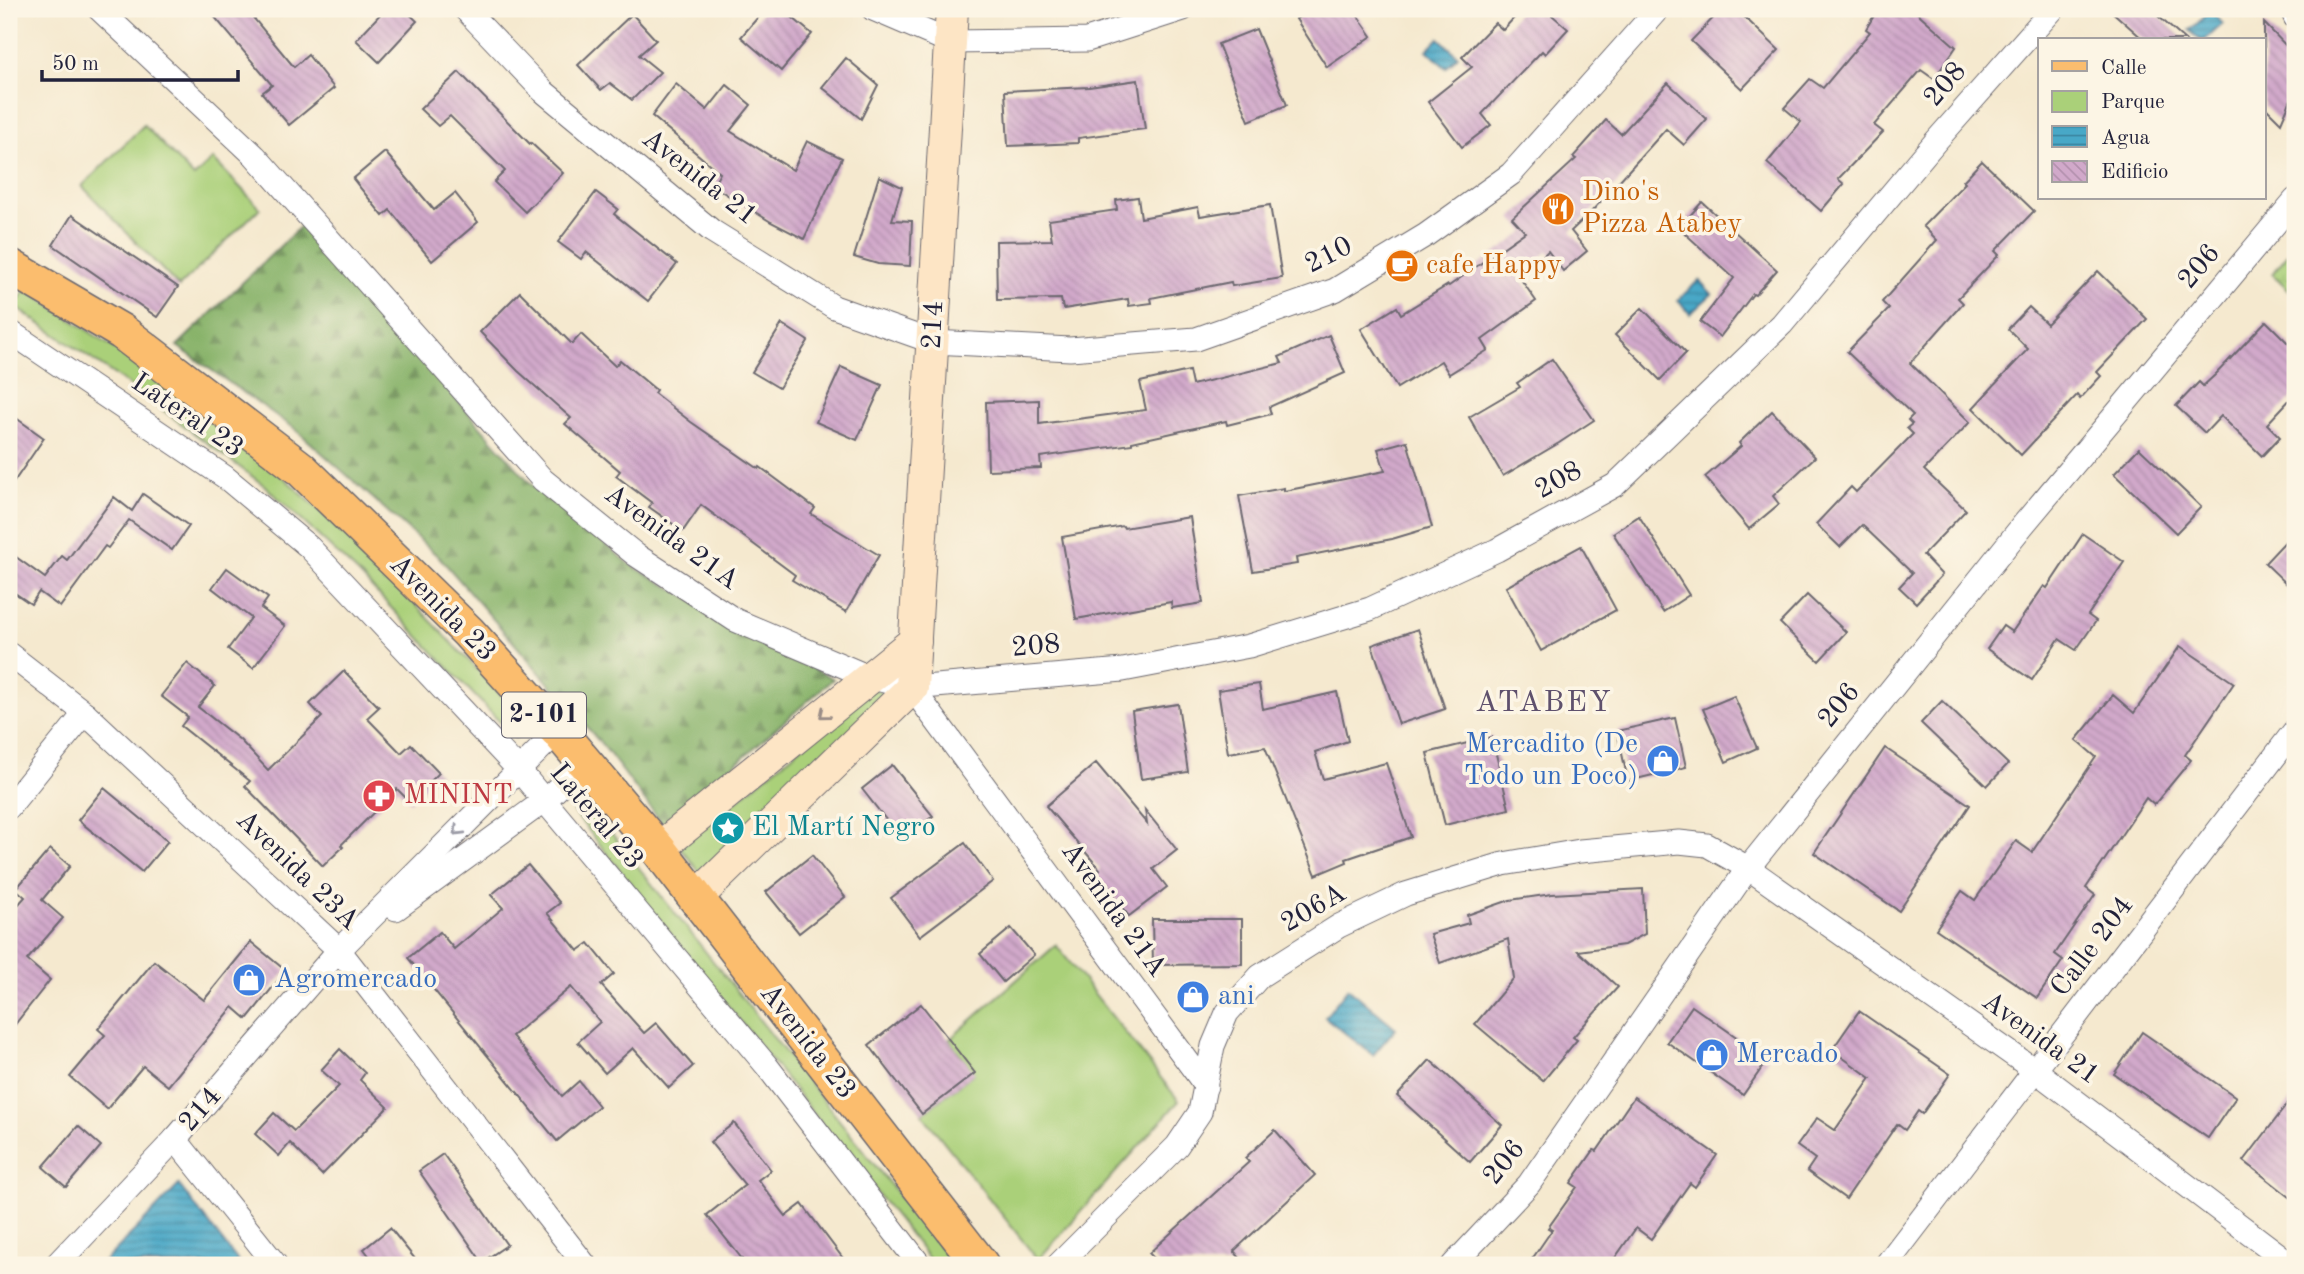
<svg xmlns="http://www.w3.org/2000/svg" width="2304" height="1274" viewBox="0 0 2304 1274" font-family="'Old Standard TT',serif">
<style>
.green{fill:#aad079;stroke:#66795a;stroke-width:2}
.forest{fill:url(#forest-firs);stroke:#546a52;stroke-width:2}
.wetland{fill:url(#wetland-marsh);stroke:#66795a;stroke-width:2}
.water{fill:url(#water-rules);stroke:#356581;stroke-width:2}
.building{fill:url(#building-back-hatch)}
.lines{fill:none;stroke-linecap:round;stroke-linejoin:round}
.street-casing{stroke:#6c686f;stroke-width:25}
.secondary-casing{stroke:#6c686f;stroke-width:34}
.primary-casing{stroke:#6c686f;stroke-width:38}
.street{stroke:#fff;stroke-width:23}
.secondary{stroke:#fde5c5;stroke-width:32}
.primary{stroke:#fbbd6e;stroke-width:35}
.oneway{stroke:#9a8d87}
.oneway2{stroke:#9c9ca7}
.labels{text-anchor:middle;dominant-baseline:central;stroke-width:7;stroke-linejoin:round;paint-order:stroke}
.shield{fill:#fcf5e5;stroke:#63616e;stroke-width:2}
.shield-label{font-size:26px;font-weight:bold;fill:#22223b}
.street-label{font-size:28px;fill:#22223b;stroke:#fcf5e5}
.food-label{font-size:28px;fill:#c56008;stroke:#fcf5e5;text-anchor:start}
.shop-label{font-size:28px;fill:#366cbe;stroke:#fcf5e5;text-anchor:start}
.health-label{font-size:28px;fill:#be3a42;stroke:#fcf5e5;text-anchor:start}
.culture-label{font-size:28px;fill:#0d838f;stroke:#fcf5e5;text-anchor:start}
.neighbourhood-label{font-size:30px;letter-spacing:2px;fill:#5f516d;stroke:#fcf5e5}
</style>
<defs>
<pattern id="forest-firs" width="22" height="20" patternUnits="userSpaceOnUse" patternTransform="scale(1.75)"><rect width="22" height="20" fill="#87b269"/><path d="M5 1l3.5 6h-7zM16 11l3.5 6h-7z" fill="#6e9058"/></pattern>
<pattern id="wetland-marsh" width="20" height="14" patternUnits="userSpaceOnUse" patternTransform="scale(1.75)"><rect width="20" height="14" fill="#aad079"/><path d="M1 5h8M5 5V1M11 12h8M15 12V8" fill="none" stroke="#92b26a"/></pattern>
<pattern id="water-rules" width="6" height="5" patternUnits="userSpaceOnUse" patternTransform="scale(1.75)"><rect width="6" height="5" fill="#48a8c7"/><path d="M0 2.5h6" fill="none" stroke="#3c88a3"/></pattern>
<pattern id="building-back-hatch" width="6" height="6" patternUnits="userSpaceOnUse" patternTransform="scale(1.75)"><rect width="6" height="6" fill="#d1a9ca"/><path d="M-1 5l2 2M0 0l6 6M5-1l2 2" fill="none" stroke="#b391ae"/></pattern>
</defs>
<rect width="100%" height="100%" fill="#fcf5e5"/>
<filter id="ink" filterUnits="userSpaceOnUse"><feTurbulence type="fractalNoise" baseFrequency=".0143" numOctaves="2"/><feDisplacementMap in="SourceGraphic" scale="14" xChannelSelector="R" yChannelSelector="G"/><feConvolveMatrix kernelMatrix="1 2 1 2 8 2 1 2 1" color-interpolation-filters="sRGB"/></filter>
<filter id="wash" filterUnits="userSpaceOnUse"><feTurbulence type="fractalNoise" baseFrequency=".00686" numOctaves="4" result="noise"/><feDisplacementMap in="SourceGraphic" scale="28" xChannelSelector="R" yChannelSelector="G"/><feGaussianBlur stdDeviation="1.57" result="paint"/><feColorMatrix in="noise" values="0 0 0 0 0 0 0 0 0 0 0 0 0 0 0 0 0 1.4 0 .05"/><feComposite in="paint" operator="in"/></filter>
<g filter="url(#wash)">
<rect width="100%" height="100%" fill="#f5e9cf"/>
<g class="green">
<path d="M144 125 194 177 213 159 260 208 179 287 82 186Z"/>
<path d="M26 289 139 365 278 472 374 561 531 726 515 738 358 573 265 486 125 382 14 306Z"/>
<path d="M873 688 893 696 703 877 680 847Z"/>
<path d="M586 801 954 1265H934L573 811Z"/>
<path d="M1056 945 1179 1101 1038 1260 922 1114 974 1073 949 1040Z"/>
</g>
<path class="forest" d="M303 224 531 484 632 566 833 679 664 826 605 748 441 559 294 428 177 346Z"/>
<path class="wetland" d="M2295 245V295L2272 274Z"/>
<g class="water">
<path d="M2211 11 2223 24 2205 40H2199L2190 30Z"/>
<path d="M1439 38 1458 56 1446 68 1427 50Z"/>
<path d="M1699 280 1712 294 1690 314 1678 300Z"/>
<path d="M1348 988 1396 1028 1373 1055 1325 1017Z"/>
<path d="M179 1185 241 1265H101Z"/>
</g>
<g id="blocks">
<g class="building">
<path d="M208 9H246L294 67 308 55 334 88 289 125 262 93 272 85Z"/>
<path d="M385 9H404L417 21 379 62 356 40Z"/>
<path d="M765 9H782L812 34 781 71 741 37Z"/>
<path d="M1311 9H1353L1372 36 1327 67 1296 19Z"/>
<path d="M1522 9H1545L1568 29 1545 54 1542 51 1482 114 1491 125 1462 147 1428 102 1472 67 1462 57 1495 23 1503 30Z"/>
<path d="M1722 9H1736L1779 50 1742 89 1691 41Z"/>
<path d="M1878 9H1913L1956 47 1934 79 1921 70 1874 125 1883 132 1838 179 1844 184 1821 211 1767 163 1801 122 1784 108 1810 79 1823 88 1870 32 1866 29Z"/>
<path d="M2109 9H2150L2185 40H2144Z"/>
<path d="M632 14 656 40 639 55 660 72 632 100 610 83 601 90 578 65Z"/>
<path d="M2264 23 2295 55V90L2281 123 2264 106Z"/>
<path d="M1256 29 1287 105 1249 121 1218 44Z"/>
<path d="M846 58 878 85 861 119 822 87Z"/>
<path d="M459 72 530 144 531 143 563 173 525 212 494 182 505 171 450 116 438 126 420 109Z"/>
<path d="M1138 80 1145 129 1078 138V143L1008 146 1005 91 1089 87Z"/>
<path d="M1668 83 1707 119 1684 145 1666 129 1592 211 1571 231 1587 251 1563 271 1548 251 1520 278 1536 301 1482 340 1488 350 1449 374 1441 361 1397 388 1361 329 1397 307 1401 314 1448 285 1449 286 1525 232 1512 218 1576 159 1573 157 1606 120 1621 134Z"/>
<path d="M676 84 707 110 727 85 751 105 730 131 793 170 807 141 842 158 804 239 771 222 713 186 720 173 652 116Z"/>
<path d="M385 152 434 210 455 193 478 222 432 261 390 210 383 216 353 179Z"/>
<path d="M1982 161 2034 211 1995 251 1999 255 1958 298 1963 303 1910 363 1970 422 1924 470 1966 510 1923 555 1942 575 1916 603 1899 587 1912 573 1862 525 1840 547 1816 524 1851 487 1856 492 1913 434 1907 428 1912 424 1908 420 1913 415 1847 352 1889 309 1882 302 1937 240 1923 226 1965 183 1963 181Z"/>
<path d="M879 176 902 187 892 220 912 221 910 266 878 264 854 257Z"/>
<path d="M596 192 618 209 614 214 677 264 648 301 586 252 581 259 558 242Z"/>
<path d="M1138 197 1141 218 1198 207 1200 216 1270 205 1282 278 1232 286 1231 282 1151 298 1152 303 1129 306 1128 299 1063 309 1061 299 997 300 996 241 1052 240 1049 220 1117 210 1116 200Z"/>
<path d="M1702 202 1777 270 1755 295 1753 294 1720 337 1700 322 1734 278 1679 228Z"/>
<path d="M72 215 178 287 157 317 53 245Z"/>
<path d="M2098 271 2147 319 2097 372 2101 376 2080 399 2077 395 2021 455 1973 408 2028 349 2008 329 2029 307 2047 324Z"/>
<path d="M520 292 572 344 581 334 615 366 620 360 656 390 654 393 691 422 759 469 760 467 815 508 811 514 879 555 846 612 792 580 795 575 701 505 683 531 649 507 652 503 616 476 620 471 565 424 571 418 518 371 480 332Z"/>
<path d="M1642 308 1686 353 1660 380 1615 335Z"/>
<path d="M2266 321 2295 350V394L2267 424 2280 437 2262 456 2221 416 2205 433 2176 406 2199 382 2203 386 2215 375Z"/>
<path d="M782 324 808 341 779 388 752 372Z"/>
<path d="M1329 335 1345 373 1269 407 1271 414 1227 425 1226 421 1132 442V444L1040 457 1041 468 988 470 986 402 1039 400V424L1146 410 1140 382 1189 371 1192 385 1282 363 1279 357Z"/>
<path d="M1552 359 1594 420 1559 443 1503 476 1469 417 1520 387 1517 383Z"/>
<path d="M841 367 882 385 857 440 816 422Z"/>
<path d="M1772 411 1815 457 1773 496 1779 504 1749 529 1705 477 1741 446 1739 443Z"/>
<path d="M9 413 44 438 9 489Z"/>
<path d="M1407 441 1432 527 1392 539 1296 558 1297 564 1253 571 1239 496 1284 488V491L1385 471 1378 449Z"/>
<path d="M2139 448 2201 507 2176 533 2114 474Z"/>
<path d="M143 494 189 526 172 550 129 520 108 548 105 546 60 607 39 592 31 604 9 589V552L45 578 62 556 67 560 114 497 132 511Z"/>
<path d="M1639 516 1689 595 1663 612 1613 533Z"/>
<path d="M1190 517 1203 603 1172 608 1171 602 1076 619 1062 537 1123 526 1124 528Z"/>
<path d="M2295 531V592L2265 563Z"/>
<path d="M2083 534 2124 562 2088 615 2096 621 2076 650 2059 639 2032 680 1987 649 2003 626 2012 632 2044 586 2047 588Z"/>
<path d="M1581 546 1616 610 1541 651 1506 587Z"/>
<path d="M227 568 268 598 261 608 285 626 253 668 228 649 251 618 212 588Z"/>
<path d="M1807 595 1846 632 1819 661 1780 623Z"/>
<path d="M1418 629 1445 709 1399 724 1372 645Z"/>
<path d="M2180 646 2234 683 2185 755 2191 760 2154 805 2146 798 2086 888 2095 895 2055 954 2063 960 2037 998 1936 929 1962 891 1975 900 2016 841 2032 852 2096 757 2076 740 2113 695 2134 713Z"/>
<path d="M187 663 215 686 198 707 240 740 268 770 322 717 310 704 344 671 379 707 367 718 401 753 411 744 439 773 410 802 397 789 341 845 343 847 323 866 245 786 250 781 181 726 188 717 161 696Z"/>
<path d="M1259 684 1263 709 1337 692 1348 741 1315 752 1323 779 1386 763 1411 837 1346 859 1347 862 1316 875 1265 747 1228 753 1218 690Z"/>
<path d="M1734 696 1757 748 1726 762 1703 709Z"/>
<path d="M1942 701 2008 764 1987 786 1921 723Z"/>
<path d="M1178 704 1188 772 1141 779 1132 711Z"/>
<path d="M1675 718 1686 767 1628 781 1617 731Z"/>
<path d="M1492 737 1509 809 1445 825 1427 753Z"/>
<path d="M1885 748 1970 805 1899 911 1814 853Z"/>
<path d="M1096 763 1147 824 1145 810 1177 850 1153 869 1167 887 1129 916 1095 873 1100 869 1046 806Z"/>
<path d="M892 765 933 816 902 840 862 789Z"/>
<path d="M104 788 168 841 142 872 78 820Z"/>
<path d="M965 843 993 881 920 936 891 898Z"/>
<path d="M50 849 70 866 42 900 63 918 27 960 50 980 9 1032V915L25 897 16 889Z"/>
<path d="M812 855 845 897 799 933 766 892Z"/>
<path d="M528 865 560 903 547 913 578 951 589 943 614 974 601 985 644 1033 656 1023 693 1066 669 1088 633 1048 605 1073 578 1042 600 1022 571 987 512 1036 562 1096 579 1081 599 1106 557 1141 408 958 440 932 454 949 503 908 491 895Z"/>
<path d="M1643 889 1645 934 1624 945 1578 951 1618 987 1573 1037 1577 1040 1543 1081 1475 1024 1514 978 1508 939 1440 963 1430 934 1469 923 1467 915 1510 900 1552 894Z"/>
<path d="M1152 919H1242V964L1153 965Z"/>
<path d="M1011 928 1034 955 1003 982 980 954Z"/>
<path d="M251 942 286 971 247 1019 233 1007 168 1086 143 1066 107 1109 70 1077 105 1035 98 1029 154 961 204 1000Z"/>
<path d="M921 1004 975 1073 922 1114 869 1045Z"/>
<path d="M1692 1006 1768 1059 1743 1095 1667 1042Z"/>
<path d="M1859 1011 1950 1074 1922 1114 1918 1111 1905 1130 1897 1124 1846 1199 1807 1171 1815 1159 1797 1146 1817 1118 1835 1130 1871 1078 1832 1050Z"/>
<path d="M2142 1032 2236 1097 2208 1138 2114 1074Z"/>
<path d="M340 1049 365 1073 360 1080 388 1107 322 1175 290 1143 279 1156 255 1134 274 1113 294 1131 339 1086 321 1070Z"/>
<path d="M1430 1060 1502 1125 1470 1162 1397 1096Z"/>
<path d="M2295 1094V1201L2244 1161Z"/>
<path d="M1634 1097 1717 1155 1695 1187 1690 1183 1651 1239 1636 1228 1610 1265H1528L1552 1230 1548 1228 1577 1187 1571 1183 1594 1150 1597 1151Z"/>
<path d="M734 1123 771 1170 758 1180 786 1216 802 1204 848 1265H747L707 1215 745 1185 710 1142Z"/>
<path d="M78 1126 101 1146 66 1187 43 1167Z"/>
<path d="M1275 1130 1315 1175 1234 1251 1246 1265H1160L1149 1253 1249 1162 1245 1158Z"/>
<path d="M443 1154 507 1245 482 1262 419 1171Z"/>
<path d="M390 1228 420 1265H376L364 1249Z"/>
</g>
</g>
</g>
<g filter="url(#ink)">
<use href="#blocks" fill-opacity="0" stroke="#6c686f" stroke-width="2"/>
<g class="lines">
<defs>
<g id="street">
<path d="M99 9 255 156 543 480 636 555 735 620 869 677 912 688 1123 670 1249 646 1370 609 1497 550 1615 485 1782 324 1936 141 2053 9"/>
<path d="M465 9 543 91 712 231 834 307 933 342 1070 349 1196 339 1335 290 1426 235 1511 174 1658 9"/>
<path d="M873 9 950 42 1087 40 1183 9"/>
<path d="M2292 9 2295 17"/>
<path d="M9 331 225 477 309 547 518 769 766 1065 920 1265"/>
<path d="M9 654 85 713 339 950 585 1265"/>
<path d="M912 688 1206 1086"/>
<path d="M9 807 85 713"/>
<path d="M396 909 544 801 585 763"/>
<path d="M175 1139 276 1265"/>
<path d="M56 1265 175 1139 339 950 558 731"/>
<path d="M1058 1265 1177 1146 1200 1112 1213 1046 1227 1013 1260 976 1339 926 1406 894 1503 864 1580 851 1679 842 1707 845 1748 868 2036 1071 2292 1265"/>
<path d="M1453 1265 1529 1184 1748 868 2023 525 2295 200"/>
<path d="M1886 1265 2295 730"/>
</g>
<g id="secondary">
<path d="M658 849 915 641"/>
<path d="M695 899 912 688 952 9"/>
</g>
<path id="primary" d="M9 266 122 332 301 469 468 632 558 731 658 849 981 1265"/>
</defs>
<use href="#street" class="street-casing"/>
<use href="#secondary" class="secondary-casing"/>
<use href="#primary" class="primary-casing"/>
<use href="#street" class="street"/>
<use href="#secondary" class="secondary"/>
<use href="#primary" class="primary"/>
</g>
<defs><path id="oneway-chevron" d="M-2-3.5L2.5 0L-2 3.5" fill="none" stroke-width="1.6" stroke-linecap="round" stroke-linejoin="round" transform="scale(1.75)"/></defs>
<use class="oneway" href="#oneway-chevron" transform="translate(824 714) rotate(141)"/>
<use class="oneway2" href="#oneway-chevron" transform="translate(458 831) rotate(135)"/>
</g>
<defs>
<symbol id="restaurant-disc" viewBox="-11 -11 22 22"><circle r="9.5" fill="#e8710a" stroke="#fcf5e5"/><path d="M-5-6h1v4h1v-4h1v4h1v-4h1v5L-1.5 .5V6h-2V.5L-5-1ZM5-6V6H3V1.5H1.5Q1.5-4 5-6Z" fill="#fff"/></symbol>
<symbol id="cafe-disc" viewBox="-11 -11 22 22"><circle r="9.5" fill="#e8710a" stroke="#fcf5e5"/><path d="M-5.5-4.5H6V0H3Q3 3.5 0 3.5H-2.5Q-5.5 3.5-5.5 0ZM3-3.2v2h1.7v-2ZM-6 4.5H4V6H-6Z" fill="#fff"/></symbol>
<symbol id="shop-disc" viewBox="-11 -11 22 22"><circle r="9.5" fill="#3f7fe0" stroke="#fcf5e5"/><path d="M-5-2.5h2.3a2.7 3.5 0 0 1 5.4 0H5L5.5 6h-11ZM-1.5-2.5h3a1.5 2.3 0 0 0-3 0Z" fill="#fff"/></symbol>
<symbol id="pharmacy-disc" viewBox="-11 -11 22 22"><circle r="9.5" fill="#e0444e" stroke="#fcf5e5"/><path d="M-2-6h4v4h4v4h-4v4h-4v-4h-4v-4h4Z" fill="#fff"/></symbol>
<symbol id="sight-disc" viewBox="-11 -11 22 22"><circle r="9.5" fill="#0f9aa8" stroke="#fcf5e5"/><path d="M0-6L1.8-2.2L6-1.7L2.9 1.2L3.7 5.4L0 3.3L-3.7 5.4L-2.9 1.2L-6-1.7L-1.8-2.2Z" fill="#fff"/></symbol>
</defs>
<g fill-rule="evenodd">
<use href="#restaurant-disc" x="1539" y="190" width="38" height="38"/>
<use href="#cafe-disc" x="1383" y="247" width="38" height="38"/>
<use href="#shop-disc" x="1644" y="742" width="38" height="38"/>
<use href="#pharmacy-disc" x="360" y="777" width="38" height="38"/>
<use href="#sight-disc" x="709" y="809" width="38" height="38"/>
<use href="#shop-disc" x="230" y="961" width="38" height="38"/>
<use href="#shop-disc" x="1174" y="978" width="38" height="38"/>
<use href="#shop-disc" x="1693" y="1036" width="38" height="38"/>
</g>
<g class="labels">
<rect class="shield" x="502" y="692.5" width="84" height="45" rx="5"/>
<g class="shield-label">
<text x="544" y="715">2-101</text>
</g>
<g class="street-label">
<text transform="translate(1946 85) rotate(-49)">208</text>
<text transform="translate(699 178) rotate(38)">Avenida 21</text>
<text transform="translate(1329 256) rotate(-27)">210</text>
<text transform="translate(2200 267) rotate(-50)">206</text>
<text transform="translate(934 325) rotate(-87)">214</text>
<text transform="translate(187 416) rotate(34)">Lateral 23</text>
<text transform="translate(1559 481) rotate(-29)">208</text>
<text transform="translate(671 538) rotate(36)">Avenida 21A</text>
<text transform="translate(442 609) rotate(45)">Avenida 23</text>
<text transform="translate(1036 647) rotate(-5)">208</text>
<text transform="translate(1840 706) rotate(-51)">206</text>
<text transform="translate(596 817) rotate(50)">Lateral 23</text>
<text transform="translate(297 871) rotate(44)">Avenida 23A</text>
<text transform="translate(1314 909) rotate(-30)">206A</text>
<text transform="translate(1113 910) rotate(54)">Avenida 21A</text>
<text transform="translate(2093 947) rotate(-53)">Calle 204</text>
<text transform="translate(2040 1039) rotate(36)">Avenida 21</text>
<text transform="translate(807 1042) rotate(52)">Avenida 23</text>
<text transform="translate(201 1110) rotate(-49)">214</text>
<text transform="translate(1505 1163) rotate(-51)">206</text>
</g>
<g class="food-label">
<text x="1582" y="193">Dino's<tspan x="1582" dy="32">Pizza Atabey</tspan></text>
<text x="1426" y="266">cafe Happy</text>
</g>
<g class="shop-label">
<text x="1638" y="745" text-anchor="end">Mercadito (De<tspan x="1638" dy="32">Todo un Poco)</tspan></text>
<text x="274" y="980">Agromercado</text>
<text x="1218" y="997">ani</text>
<text x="1736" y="1055">Mercado</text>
</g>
<g class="health-label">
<text x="404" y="796">MININT</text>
</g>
<g class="culture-label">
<text x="752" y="828">El Martí Negro</text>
</g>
<g class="neighbourhood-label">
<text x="1544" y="703">ATABEY</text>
</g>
</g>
<rect width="2304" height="1274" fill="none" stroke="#fcf5e5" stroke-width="35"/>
<rect x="2038" y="38" width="228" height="161" fill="#fcf5e5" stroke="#a5a1a1" stroke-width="2"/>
<rect x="2052" y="61" width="35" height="10" fill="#fbbd6e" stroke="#a5a1a1" stroke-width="2"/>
<text x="2101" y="74" font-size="21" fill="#22223b">Calle</text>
<rect x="2052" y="91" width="35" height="21" fill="#aad079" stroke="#a5a1a1" stroke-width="2"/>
<text x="2101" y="108" font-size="21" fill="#22223b">Parque</text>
<rect x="2052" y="126" width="35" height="21" fill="url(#water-rules)" stroke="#a5a1a1" stroke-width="2"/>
<text x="2101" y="144" font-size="21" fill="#22223b">Agua</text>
<rect x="2052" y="161" width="35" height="21" fill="url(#building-back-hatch)" stroke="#a5a1a1" stroke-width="2"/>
<text x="2101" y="178" font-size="21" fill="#22223b">Edificio</text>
<path d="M42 70v10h196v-10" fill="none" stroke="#22223b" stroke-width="3.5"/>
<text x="52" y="70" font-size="21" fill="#22223b" stroke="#fcf5e5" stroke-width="5" paint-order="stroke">50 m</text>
</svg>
